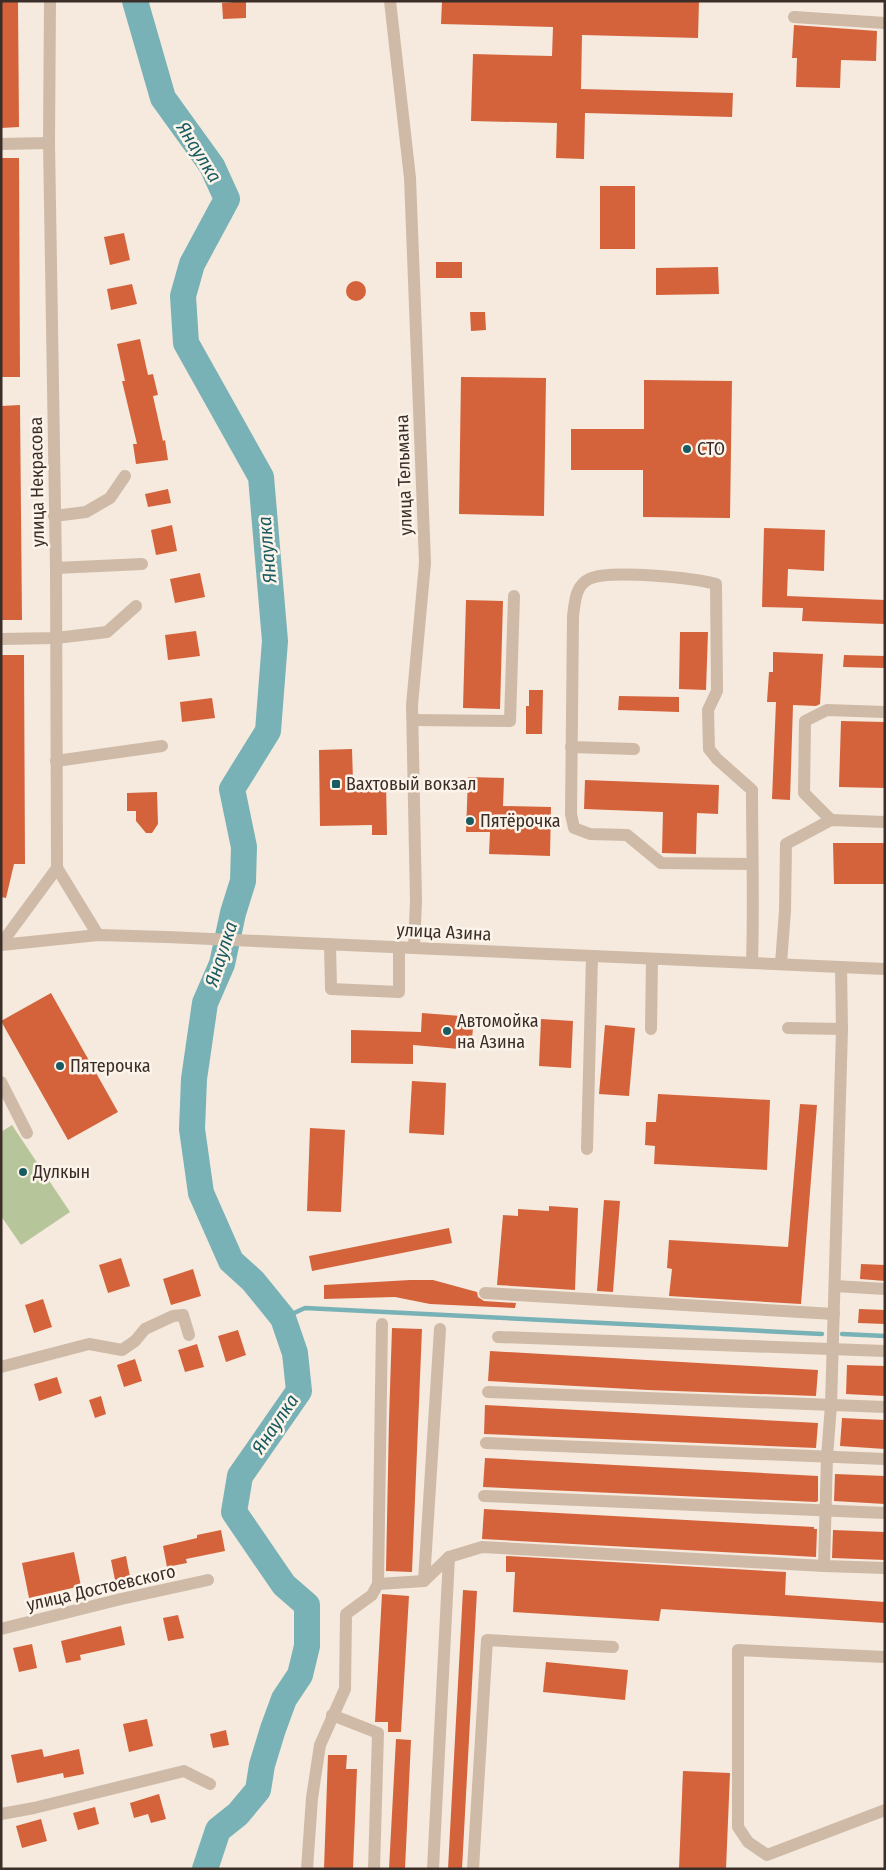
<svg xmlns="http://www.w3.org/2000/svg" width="886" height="1870" viewBox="0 0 886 1870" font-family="'Fira Sans Condensed',sans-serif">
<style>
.green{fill:#b7c69a}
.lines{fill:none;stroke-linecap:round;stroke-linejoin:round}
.stream{stroke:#78b2b6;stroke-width:4.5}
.river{stroke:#78b2b6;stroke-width:26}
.building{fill:#d4633c}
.minor{stroke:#cfbaa7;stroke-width:12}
.poi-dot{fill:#185b61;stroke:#fcf4ea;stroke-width:2}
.labels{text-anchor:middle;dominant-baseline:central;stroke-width:5;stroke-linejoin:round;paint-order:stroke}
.poi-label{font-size:18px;fill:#3b2e28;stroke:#fcf4ea;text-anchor:start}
.street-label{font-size:18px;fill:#3b2e28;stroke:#fcf4ea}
.water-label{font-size:19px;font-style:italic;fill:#185b61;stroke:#fcf4ea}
</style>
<rect width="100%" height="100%" fill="#f5eadd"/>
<path class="green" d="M12 1125 70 1212 21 1245 1 1216V1132Z"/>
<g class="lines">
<g class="stream">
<path d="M283 1318 305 1308 822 1334"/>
<path d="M842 1334 885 1336"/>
</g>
<path class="river" d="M135 1 163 98 212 166 227 199 192 264 183 296 186 343 261 477 275 641 268 731 232 789 244 847 243 881 233 913 222 964 205 1003 194 1079 192 1129 201 1193 231 1261 253 1281 283 1318 295 1353 299 1391 240 1476 234 1512 284 1585 307 1605V1646L300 1675 284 1699 273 1729 262 1765 258 1790 238 1814 218 1830 205 1869"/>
</g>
<g class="building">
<path d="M1 1H18L19 127 1 128Z"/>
<path d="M246 1V18L223 19 222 3Z"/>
<path d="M442 1H699L698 38 582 35 581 89 733 93 732 117 585 113 584 159 556 158 557 123 471 121 473 54 552 56 553 27 441 24Z"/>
<path d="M794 25 877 31 876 61 841 60 840 88 796 87 797 58H792Z"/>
<path d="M1 158H19L20 377H1Z"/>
<rect x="600" y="186" width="35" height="63"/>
<path d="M124 233 130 260 110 265 104 237Z"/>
<rect x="436" y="262" width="26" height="16"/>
<path d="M718 267 719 294 656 295V268Z"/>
<circle cx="356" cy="291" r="10"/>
<path d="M132 284 137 304 111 310 107 289Z"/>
<path d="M470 312H485L486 330 471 331Z"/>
<path d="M140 339 148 375 153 374 158 395 153 396 163 441 165 440 168 460 136 464 133 444H137L122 381H125L117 344Z"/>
<path d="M461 377 546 378 544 516 459 514Z"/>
<path d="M644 380 732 381 730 518 643 517V470H571V429H644Z"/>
<path d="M20 405 22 620H1V406Z"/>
<path d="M168 489 171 503 148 507 145 494Z"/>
<path d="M172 525 177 551 156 555 151 530Z"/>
<path d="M764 528 825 530 824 571 788 569 787 596 885 600V624L802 621 803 608 762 607Z"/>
<path d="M200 573 205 597 175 603 170 579Z"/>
<path d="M466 600 503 601 500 709 463 708Z"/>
<path d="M196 631 200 656 168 660 165 635Z"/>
<path d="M680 632H708L706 690 679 689Z"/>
<path d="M773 652 823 654 820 704 816 706 793 705 790 800 772 799 776 702H767L769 672H773Z"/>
<path d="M1 655H24L25 864H14L6 898 1 897Z"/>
<path d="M844 655 885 656V668L843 667Z"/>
<path d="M529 690H543L542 734H526V706H529Z"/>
<path d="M619 696 679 697V712L618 710Z"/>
<path d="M212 698 215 718 182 722 180 702Z"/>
<path d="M841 721 885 722V788L839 787Z"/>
<path d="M352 749 353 781 386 780 387 835H372V825L320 826 319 750Z"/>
<path d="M468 777 504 778 503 806 551 807 550 856 489 854 490 832H466Z"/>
<path d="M585 780 719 785 718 814 697 813 696 854 662 853 663 812 584 809Z"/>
<path d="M157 792 158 824 152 833H146L136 821V811H127V793Z"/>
<path d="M833 843H885V884H834Z"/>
<path d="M51 993 118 1112 68 1140 1 1021Z"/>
<path d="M422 1013 474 1017 471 1050 413 1045V1064L351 1063V1030L421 1032Z"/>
<path d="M541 1019 573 1021 571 1068 539 1066Z"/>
<path d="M605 1025 635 1028 629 1096 599 1094Z"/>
<path d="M412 1081 446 1083 444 1135 409 1133Z"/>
<path d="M658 1094 770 1100 767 1170 654 1164 655 1146 645 1145 646 1122H656Z"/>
<path d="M800 1104 817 1105 801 1304 669 1296 672 1269 667 1268 669 1240 788 1247Z"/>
<path d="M310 1128 345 1130 341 1212 307 1211Z"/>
<path d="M604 1200 620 1201 613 1292 597 1291Z"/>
<path d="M549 1206 578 1208 575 1290 497 1285 503 1215 518 1216V1209L549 1211Z"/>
<path d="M449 1228 452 1243 312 1271 309 1256Z"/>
<path d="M121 1258 130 1286 108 1293 99 1265Z"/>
<path d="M861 1264 885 1265V1281L860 1279Z"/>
<path d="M193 1269 201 1296 171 1305 163 1279Z"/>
<path d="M410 1280H433L477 1292 478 1297 484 1301 516 1303 515 1308 430 1304 395 1297 324 1299V1285Z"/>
<path d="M43 1299 52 1327 34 1333 25 1305Z"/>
<path d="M859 1309 885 1310V1324L858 1323Z"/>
<path d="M392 1328 422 1329 412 1572 386 1571 389 1420Z"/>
<path d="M238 1330 246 1355 226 1362 218 1336Z"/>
<path d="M197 1344 204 1367 185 1372 178 1350Z"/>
<path d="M490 1351 818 1370 816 1396 648 1390 488 1381Z"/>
<path d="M135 1359 142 1381 124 1387 117 1365Z"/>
<path d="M847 1365 885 1366V1396L846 1394Z"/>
<path d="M57 1377 62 1393 39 1401 34 1384Z"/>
<path d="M101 1396 106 1414 95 1418 89 1400Z"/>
<path d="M485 1405 818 1423 816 1448 484 1434Z"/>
<path d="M842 1418 885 1420V1449L840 1446Z"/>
<path d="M485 1458 818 1476V1501L816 1502 483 1487Z"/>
<path d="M835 1474 885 1476V1504L834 1501Z"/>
<path d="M484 1509 814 1527V1529H817L816 1557 482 1539Z"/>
<path d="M221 1530 225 1551 186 1559 187 1563 167 1567 163 1546 197 1538V1535Z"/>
<path d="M833 1530 885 1532V1560L832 1558Z"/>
<path d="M74 1552 81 1586 29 1598 22 1563Z"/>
<path d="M126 1556 130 1577 115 1580 111 1560Z"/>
<path d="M506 1556 786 1572 785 1595 885 1602V1623L661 1609 659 1621 513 1612 515 1572H506Z"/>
<path d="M463 1590 477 1591 462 1869H448Z"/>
<path d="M382 1594 409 1596 401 1732H388V1722H375Z"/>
<path d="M178 1615 184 1638 168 1641 163 1618Z"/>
<path d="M121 1626 125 1645 80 1655 81 1660 66 1663 61 1641Z"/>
<path d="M32 1644 37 1668 19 1672 13 1648Z"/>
<path d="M546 1662 628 1670 625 1700 543 1692Z"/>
<path d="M147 1719 153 1746 129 1752 123 1724Z"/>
<path d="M226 1730 229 1745 213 1748 210 1734Z"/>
<path d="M396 1739 411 1740 405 1869H389Z"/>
<path d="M42 1749 44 1757 79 1749 84 1774 64 1778 63 1773 17 1783 11 1755Z"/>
<path d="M328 1755H347L346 1769H357L353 1869H324Z"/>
<path d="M683 1771 730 1773 726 1869H679Z"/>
<path d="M159 1794 166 1819 151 1823 148 1814 134 1818 130 1803Z"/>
<path d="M95 1807 99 1824 78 1830 73 1813Z"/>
<path d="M41 1819 47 1841 22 1848 16 1826Z"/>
</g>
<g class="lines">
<g class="minor">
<path d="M390 1 410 178 425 563 412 705 416 901 414 947"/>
<path d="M794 17 885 23"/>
<path d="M1 144 49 143"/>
<path d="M54 516 86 512 110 498 125 476"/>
<path d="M56 568 142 564"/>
<path d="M1 639 56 638 107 632 136 606"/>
<path d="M413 720 510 721 514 596"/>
<path d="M571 747 634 749"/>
<path d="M56 761 162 746"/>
<path d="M831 820 804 793 805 721 827 710 885 712"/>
<path d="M752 864 661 863 627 835 590 834 574 828 571 814 573 616C575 602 575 586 589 579 609 569 694 578 716 584L717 691 708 710 709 749 717 759 752 790C752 847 754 905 752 962"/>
<path d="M57 868 98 935"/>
<path d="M1 944 57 868 56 568 49 143 50 1"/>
<path d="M330 944 331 989 399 992V947"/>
<path d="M1 945 98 935 167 937 885 969"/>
<path d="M781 963 785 911 786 844 831 820 885 822"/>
<path d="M788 1028 842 1029 841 967"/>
<path d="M651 1029 652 959"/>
<path d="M1 1082 27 1133"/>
<path d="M587 1149 592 957"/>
<path d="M835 1286 885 1289"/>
<path d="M485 1293 834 1314"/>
<path d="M382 1324 378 1584 424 1581 449 1557 482 1547 824 1566 885 1568"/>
<path d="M498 1337 885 1351"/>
<path d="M1 1367 89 1344 122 1350 135 1341 145 1329 173 1316 183 1315 189 1335"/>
<path d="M488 1392 885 1407"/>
<path d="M486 1443 885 1459"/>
<path d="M484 1496 885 1513"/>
<path d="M824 1566 827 1457 831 1405 842 1029"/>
<path d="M424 1581 440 1329"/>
<path d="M1 1629 121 1599 208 1580"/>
<path d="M885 1657 738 1650V1827L748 1842 767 1855 885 1810"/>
<path d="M332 1715 378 1733 374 1869"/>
<path d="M1 1814 34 1808 184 1771 210 1784"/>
<path d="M307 1869 312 1798 320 1745 345 1689 346 1614 372 1595 378 1584"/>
<path d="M433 1869 449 1557"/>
<path d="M473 1869 487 1640 613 1647"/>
</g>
</g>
<g class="poi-dot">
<circle cx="687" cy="449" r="5"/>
<rect x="331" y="779" width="10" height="10" rx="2.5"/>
<circle cx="470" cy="821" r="5"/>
<circle cx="447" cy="1031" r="5"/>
<circle cx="60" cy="1066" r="5"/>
<circle cx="23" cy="1172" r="5"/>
</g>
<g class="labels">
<g class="poi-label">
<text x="697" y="449">СТО</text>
<text x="346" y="784">Вахтовый вокзал</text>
<text x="480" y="821">Пятёрочка</text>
<text x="457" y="1021">Автомойка<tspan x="457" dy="21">на Азина</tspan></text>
<text x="70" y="1066">Пятерочка</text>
<text x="33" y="1172">Дулкын</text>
</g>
<g class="street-label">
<text transform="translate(404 475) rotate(-92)">улица Тельмана</text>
<text transform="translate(37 482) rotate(-91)">улица Некрасова</text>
<text transform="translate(444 932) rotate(3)">улица Азина</text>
<text transform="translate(101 1588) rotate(-13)">улица Достоевского</text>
</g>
<g class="water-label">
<text transform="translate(199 152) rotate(58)">Янаулка</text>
<text transform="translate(267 550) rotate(-95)">Янаулка</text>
<text transform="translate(221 954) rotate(-72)">Янаулка</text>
<text transform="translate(275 1424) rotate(-56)">Янаулка</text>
</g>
</g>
<rect width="886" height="1870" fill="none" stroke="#3b2e28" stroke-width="5"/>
</svg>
